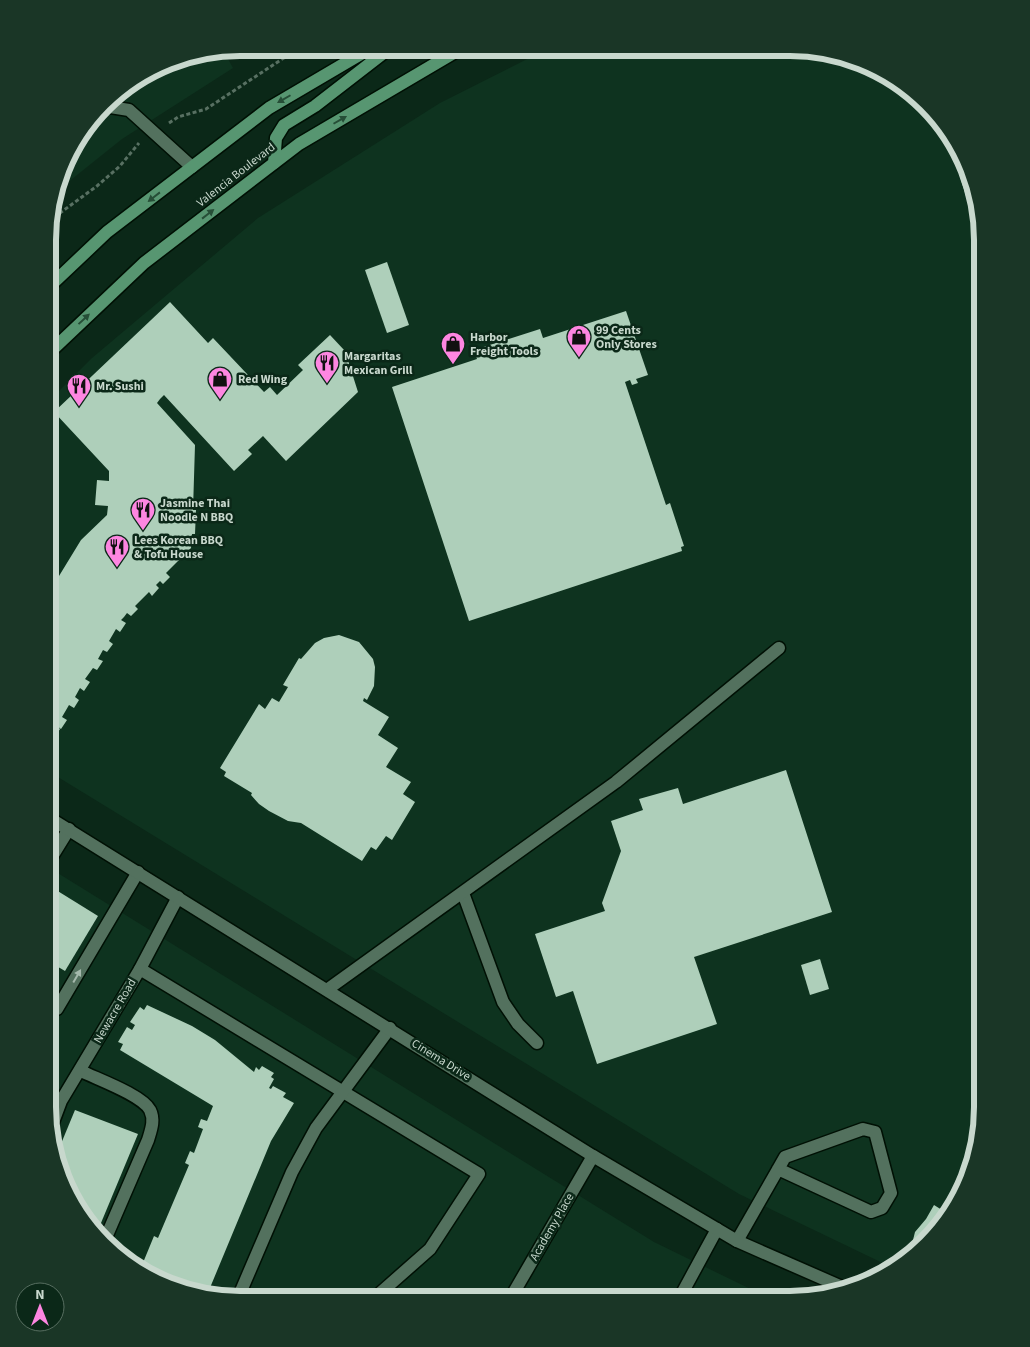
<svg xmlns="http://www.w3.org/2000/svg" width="1030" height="1347" viewBox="0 0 1030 1347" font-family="'Source Sans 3',sans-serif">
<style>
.built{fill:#0e331f}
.building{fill:#aecfba}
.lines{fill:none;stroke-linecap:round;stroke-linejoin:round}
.lane-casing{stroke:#001004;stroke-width:15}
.street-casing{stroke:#001004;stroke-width:15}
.secondary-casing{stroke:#001004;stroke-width:15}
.primary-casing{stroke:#001004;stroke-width:15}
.path{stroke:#587062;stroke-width:3;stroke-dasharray:4 2.5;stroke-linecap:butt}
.lane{stroke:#53715e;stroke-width:12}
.street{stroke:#53715e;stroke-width:12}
.secondary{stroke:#53715e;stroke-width:12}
.primary{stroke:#579671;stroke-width:12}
.oneway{fill:#264e37}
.oneway2{fill:#a5b9ac}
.labels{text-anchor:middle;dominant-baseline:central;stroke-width:5;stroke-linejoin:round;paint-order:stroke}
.street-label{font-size:12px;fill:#c8d8cd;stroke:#0b2818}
.poi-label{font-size:12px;font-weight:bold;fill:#c8d8cd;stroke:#0b2818;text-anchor:start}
.rim{fill:none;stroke:#c8d8cd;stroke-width:6}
</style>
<rect width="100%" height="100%" fill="#0b2818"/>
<g class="built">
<path d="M549 48 816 49 897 80 935 113 963 154 982 239V1120L972 1169 950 1214 917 1252 893 1268 739 1194 48 771 49 401 92 358 258 218 440 103Z"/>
<path d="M223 50 233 68 122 139 57 191 73 144 113 95 178 58Z"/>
<path d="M48 867 654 1242 771 1299 215 1298 133 1267 95 1234 67 1193 48 1108Z"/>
</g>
<g class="building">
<path d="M945 128 963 154 982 239V248Z"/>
<path d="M387 262 409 325 387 333 365 270Z"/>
<path d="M170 302 208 343 213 338 264 392 270 387 277 395 303 370 298 365 330 335 345 351 358 392 286 461 263 436 248 450 252 454 234 471 164 395 160 399 157 403 195 445 193 510H196L195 534H192L191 548 166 573 170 577 163 584 160 581 156 585 159 588 152 596 149 592 135 606 138 609 131 616 127 613 124 617 121 620 126 623 120 632 116 629 109 641 113 644 107 652 103 650 98 659 103 661 97 670 93 668 85 679 90 682 84 691 80 688 75 697 79 700 74 708 69 705 62 717 67 720 61 729 57 726 60 729 48 748V594L81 540 107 515 108 506 95 505 97 480 109 481V471L54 412Z"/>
<path d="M626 311 648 375 636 379 638 383 632 385 630 380 625 382 666 505 670 503 684 546 681 547 682 551 469 621 392 387 477 359 474 350 540 329 543 338Z"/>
<path d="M339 635 359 642 373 659 375 667 374 686 367 700 364 698 363 701 389 717 378 735 398 748 386 767 411 782 403 794 415 802 392 840 386 836 376 850 371 847 362 861 301 823 288 821 269 811 259 804 251 795 252 793 224 776 226 772 220 768 259 704 265 709 272 698 279 702 288 687 283 685 299 658 301 659 315 643 324 638Z"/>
<path d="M786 770 832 912 694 957 717 1024 597 1064 573 991 556 997 535 934 605 911 602 903 621 851 611 821 643 810 639 799 678 788 683 804Z"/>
<path d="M48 885 98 916 65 971 48 961Z"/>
<path d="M820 959 829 989 810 995 801 965Z"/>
<path d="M147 1005 192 1026 215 1040 254 1072 256 1067 259 1070 262 1066 274 1073 271 1077 274 1079 269 1088 271 1089 273 1086 286 1093 283 1097 294 1103 271 1141 207 1295 140 1270 154 1236 158 1238 189 1165 185 1163 190 1151 194 1153 203 1129 198 1127 201 1119 207 1121 213 1106 120 1050 123 1044 118 1042 127 1027 132 1030 135 1025 130 1022 140 1007 144 1010Z"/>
<path d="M75 1110 138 1134 96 1235 67 1193 58 1151Z"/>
<path d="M934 1205 950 1215 917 1252 903 1261 912 1244 915 1232 926 1219Z"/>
</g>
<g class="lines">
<defs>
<g id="lane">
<path d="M104 106 129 110 192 167"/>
<path d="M48 863 69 829"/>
<path d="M463 893 503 1002 518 1024 537 1043"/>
<path d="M140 969 479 1174 430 1249 379 1294 377 1298"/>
<path d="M328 989 616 782 779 648"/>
<path d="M48 1012 57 1009 138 872"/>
<path d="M81 1071C97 1079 142 1095 150 1110 155 1120 151 1130 148 1140L104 1242"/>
<path d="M737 1241 785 1157 863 1129 875 1132 891 1193 882 1208 871 1212 778 1169"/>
<path d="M238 1298 292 1172 316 1128 390 1028"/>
<path d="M679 1299 717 1229"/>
</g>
<g id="street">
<path d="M52 1125 61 1101 140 969 178 897"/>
<path d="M510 1299 593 1156"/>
</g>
<path id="secondary" d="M48 817 593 1156 737 1241 842 1287"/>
<g id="primary">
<path d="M274 163 276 138 284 125 315 106 390 48"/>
<path d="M49 287 107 232 269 108 371 48"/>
<path d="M49 353 144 263 299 144 462 48"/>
</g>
</defs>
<use href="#lane" class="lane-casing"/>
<use href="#street" class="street-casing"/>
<use href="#secondary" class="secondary-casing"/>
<use href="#primary" class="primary-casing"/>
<g class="path">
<path d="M169 123 178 117 206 109 299 48"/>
<path d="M49 221 97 186 120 166 139 143"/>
</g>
<use href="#lane" class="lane"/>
<use href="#street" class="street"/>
<use href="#secondary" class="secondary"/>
<use href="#primary" class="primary"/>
</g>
<defs><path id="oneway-solid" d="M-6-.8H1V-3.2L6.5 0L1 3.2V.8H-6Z" transform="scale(1.25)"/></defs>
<g class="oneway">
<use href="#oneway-solid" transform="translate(284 99) rotate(150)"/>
<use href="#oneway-solid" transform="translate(340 120) rotate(-30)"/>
<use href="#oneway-solid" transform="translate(154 197) rotate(142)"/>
<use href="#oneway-solid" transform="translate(208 214) rotate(-38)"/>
<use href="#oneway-solid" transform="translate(84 319) rotate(-43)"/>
</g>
<use class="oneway2" href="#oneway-solid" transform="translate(77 976) rotate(-60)"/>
<defs>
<symbol id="shop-pin" viewBox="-11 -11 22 30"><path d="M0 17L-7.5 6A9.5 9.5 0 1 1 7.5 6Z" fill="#fd86e1" stroke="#0b2818"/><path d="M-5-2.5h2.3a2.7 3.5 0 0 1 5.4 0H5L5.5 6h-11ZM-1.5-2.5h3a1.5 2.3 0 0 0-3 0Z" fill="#111"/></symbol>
<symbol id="restaurant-pin" viewBox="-11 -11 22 30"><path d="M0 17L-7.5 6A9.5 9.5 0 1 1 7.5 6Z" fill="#fd86e1" stroke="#0b2818"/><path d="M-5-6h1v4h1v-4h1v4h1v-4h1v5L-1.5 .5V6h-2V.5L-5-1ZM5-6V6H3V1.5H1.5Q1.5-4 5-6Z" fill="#111"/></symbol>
</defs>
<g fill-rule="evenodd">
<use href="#shop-pin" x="565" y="323" width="28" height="38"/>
<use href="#shop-pin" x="439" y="330" width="28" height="38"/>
<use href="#restaurant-pin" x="313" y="349" width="28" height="38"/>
<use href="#shop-pin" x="206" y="365" width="28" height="38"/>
<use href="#restaurant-pin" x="65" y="372" width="28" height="38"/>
<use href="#restaurant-pin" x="129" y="496" width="28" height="38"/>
<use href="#restaurant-pin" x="103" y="533" width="28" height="38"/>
</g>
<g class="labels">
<g class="street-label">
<text transform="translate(236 175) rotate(-38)">Valencia Boulevard</text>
<text transform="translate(115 1011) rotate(-60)">Newacre Road</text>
<text transform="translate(441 1060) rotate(32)">Cinema Drive</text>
<text transform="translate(552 1227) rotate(-60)">Academy Place</text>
</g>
<g class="poi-label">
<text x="596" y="330">99 Cents<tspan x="596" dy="14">Only Stores</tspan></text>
<text x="470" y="337">Harbor<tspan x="470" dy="14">Freight Tools</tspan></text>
<text x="344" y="356">Margaritas<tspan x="344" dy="14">Mexican Grill</tspan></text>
<text x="238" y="379">Red Wing</text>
<text x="96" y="386">Mr. Sushi</text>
<text x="160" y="503">Jasmine Thai<tspan x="160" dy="14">Noodle N BBQ</tspan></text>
<text x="134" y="540">Lees Korean BBQ<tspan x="134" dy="14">&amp; Tofu House</tspan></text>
</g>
</g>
<path d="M0 0H1030V1347H0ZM240 56H790A184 184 0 0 1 974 240V1107A184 184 0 0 1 790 1291H240A184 184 0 0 1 56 1107V240A184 184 0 0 1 240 56Z" fill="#1a3626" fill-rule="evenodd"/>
<path class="rim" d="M240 56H790A184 184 0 0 1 974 240V1107A184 184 0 0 1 790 1291H240A184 184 0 0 1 56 1107V240A184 184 0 0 1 240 56Z"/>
<g transform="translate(40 1307)"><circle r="24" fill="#0b2818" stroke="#576e60"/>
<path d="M0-4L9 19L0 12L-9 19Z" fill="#fd86e1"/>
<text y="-8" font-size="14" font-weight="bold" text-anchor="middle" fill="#c8d8cd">N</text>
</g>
</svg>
